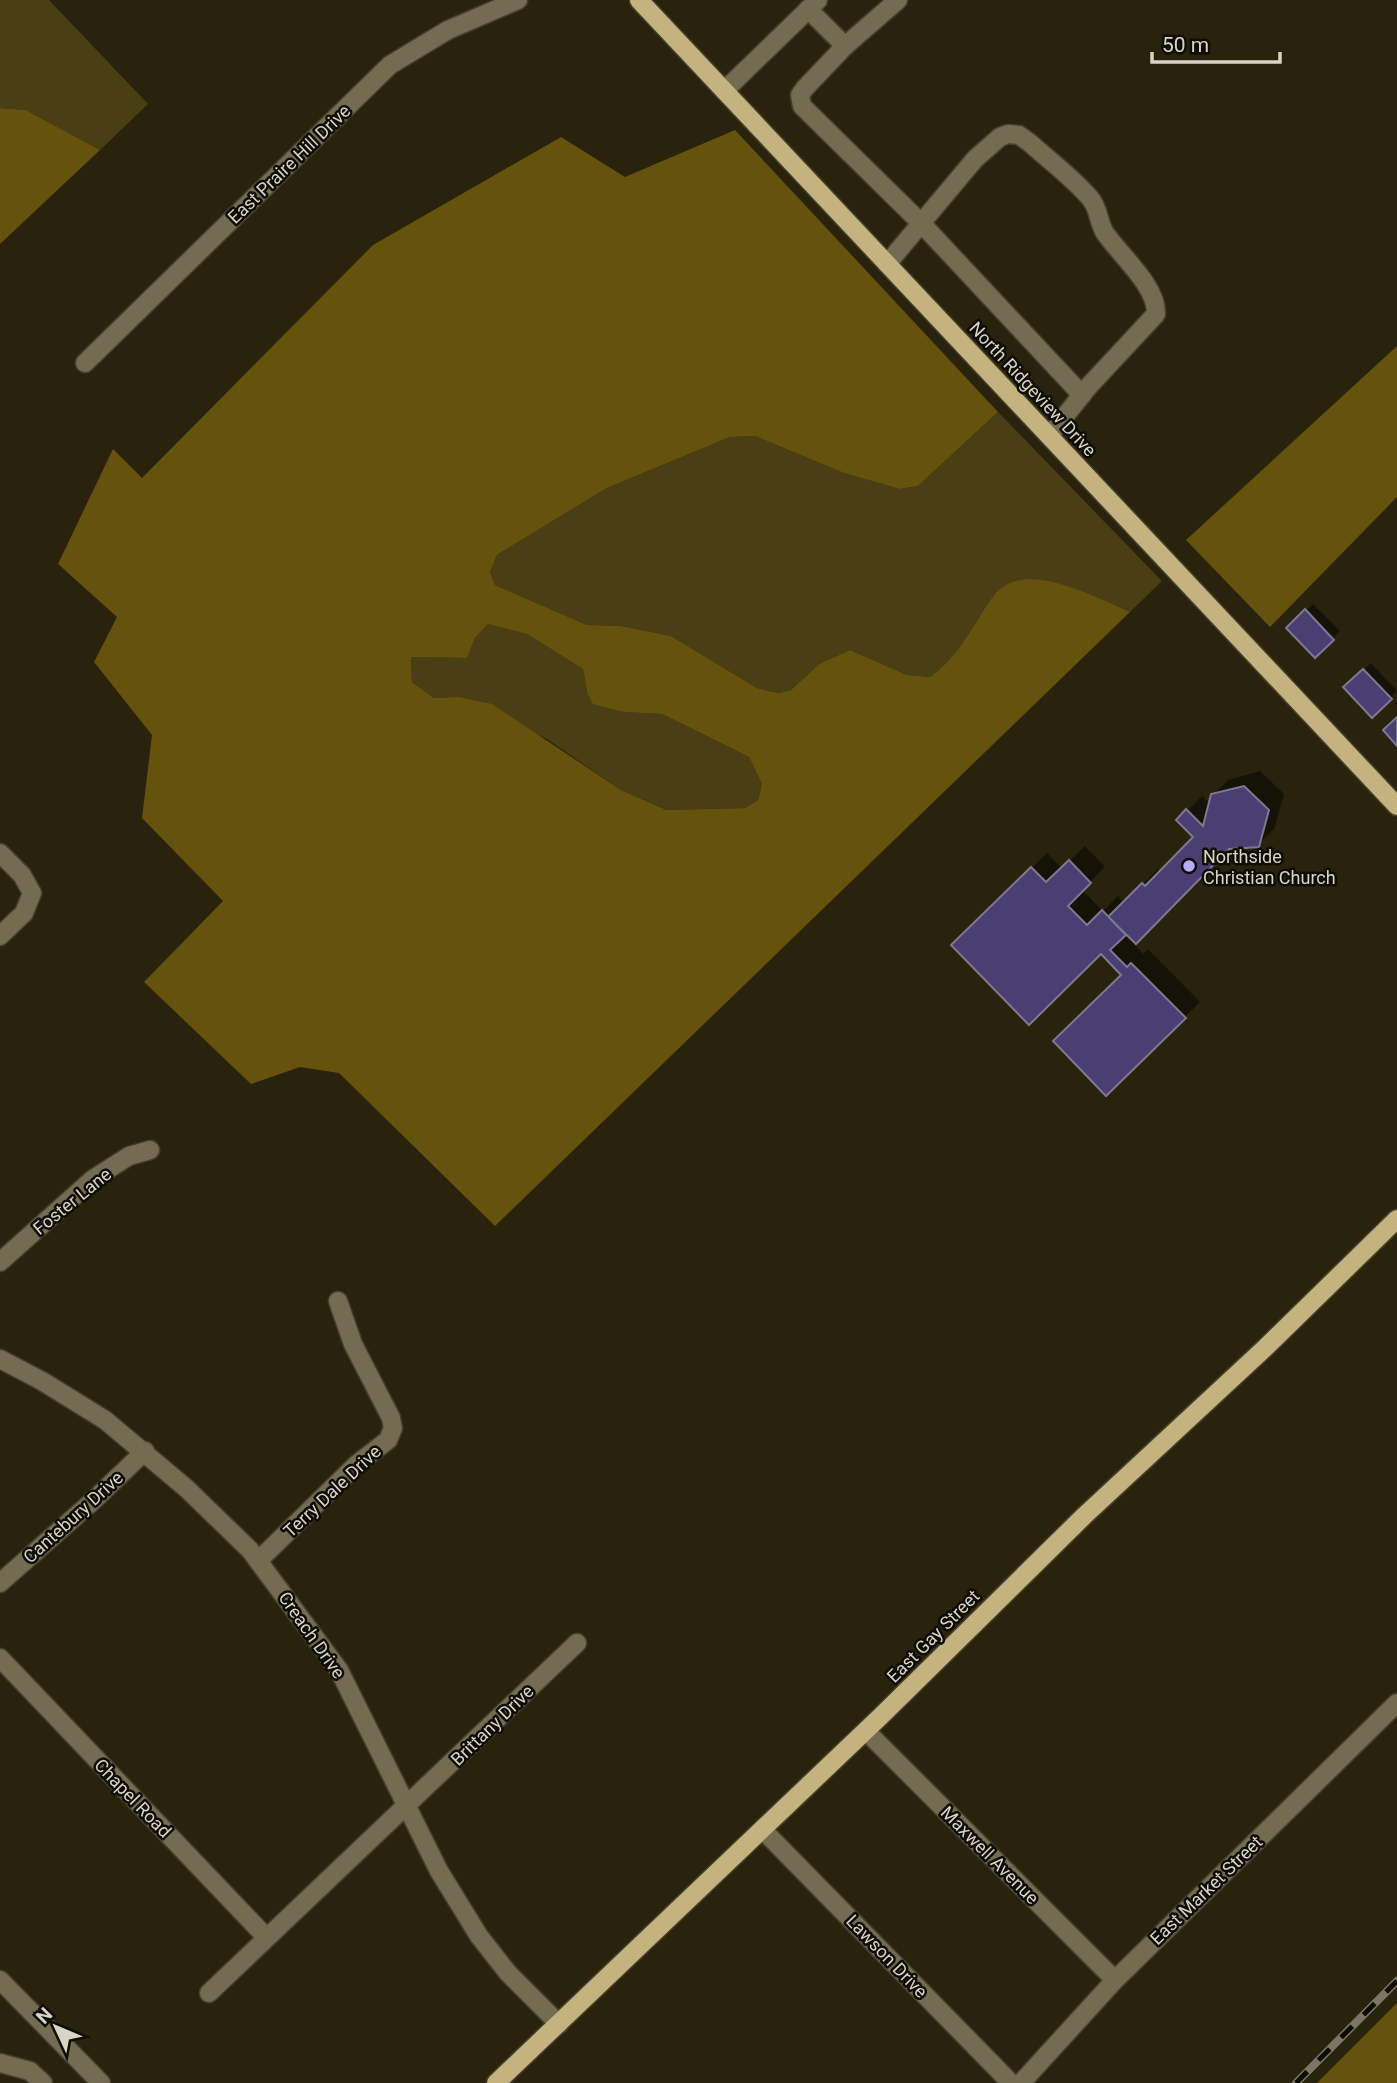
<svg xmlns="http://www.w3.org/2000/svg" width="1397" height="2083" viewBox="0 0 1397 2083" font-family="Roboto,sans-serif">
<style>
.green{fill:#4a3e15}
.forest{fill:#64520d;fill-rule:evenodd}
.shadow{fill:#0007}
.building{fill:#493f72;stroke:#7c7990;stroke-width:2}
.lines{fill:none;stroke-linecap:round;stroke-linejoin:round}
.minor-casing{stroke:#453f2c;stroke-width:21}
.major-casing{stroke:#453f2c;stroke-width:21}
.minor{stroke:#736b52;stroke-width:18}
.major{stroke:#c4b37f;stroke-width:18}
.rail-casing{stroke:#7b7665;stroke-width:8}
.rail{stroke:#0f0c05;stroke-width:5;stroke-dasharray:16;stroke-linecap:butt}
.poi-dot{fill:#b8abf7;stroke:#0f0c05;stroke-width:2.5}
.labels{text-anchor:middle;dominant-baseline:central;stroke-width:5;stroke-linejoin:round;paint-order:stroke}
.street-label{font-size:18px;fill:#d8d4c7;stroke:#0f0c05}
.poi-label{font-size:18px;fill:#d8d4c7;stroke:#0f0c05;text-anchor:start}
</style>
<rect width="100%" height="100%" fill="#29230e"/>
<g class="green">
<path d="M0 0H49L148 104 100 150 26 110 0 108Z"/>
<path d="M998 412 1162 581 1130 612 1067 586 994 596 949 663 930 677 907 675 850 650 819 664 791 690 780 693 757 688 671 636 621 626 587 625 495 585 490 572 497 555 607 488 730 437 755 436 844 473 901 489 918 486Z"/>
<path d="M488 624 527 634 583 669 587 692 624 712 662 714 749 757 762 784 758 800 745 808 668 810 621 790 547 739 458 697 434 698 412 682 411 657 467 658 475 638Z"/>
</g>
<g class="forest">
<path d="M0 108 26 110 100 150 0 244Z"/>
<path d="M735 130 998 412 918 486 900 489 844 473 755 436 730 437 607 488 497 555 490 572 495 585 587 625 621 626 671 636 757 688 779 693 791 690 819 664 850 650 907 675 930 677C952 661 960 647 975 624 984 611 994 589 1010 583 1043 569 1099 599 1130 612L495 1226 339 1073 300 1067 251 1084 144 982 223 901 142 818 152 735 94 662 117 617 58 564 113 449 142 478 373 245 561 137 625 177ZM488 624 527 634 583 669 587 692 593 704 624 712 662 714 749 757 762 784 758 800 745 808 667 810 621 790 492 704 458 697 434 698 412 682 411 657 467 658 475 638Z"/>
<path d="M1397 346V497L1270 627 1186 540Z"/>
<path d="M1397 2003V2083H1317Z"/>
</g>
<g class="shadow">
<path d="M1313 604 1340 631 1315 656 1288 628Z"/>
<path d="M1371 663 1397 691 1390 698 1346 687Z"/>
<path d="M1260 771 1284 794 1274 829 1258 845 1229 848 1134 944 1143 954 1148 949 1200 1002 1107 1093 1123 975 1101 952 953 945 1047 853 1062 869 1085 846 1105 867 1082 890 1103 911 1118 896 1124 903 1158 869 1161 872 1196 837 1178 820 1202 796 1210 804 1213 795 1228 780Z"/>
</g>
<g class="building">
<path d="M1305 609 1334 640 1315 658 1286 628Z"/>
<path d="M1363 669 1392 699 1372 718 1343 687Z"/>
<path d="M1397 717V746L1383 730Z"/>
<path d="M1244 786 1269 810 1259 847 1229 849 1136 944 1108 917 1142 883 1145 886 1193 837 1176 820 1186 809 1203 826 1211 794Z"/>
<path d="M1069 860 1091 883 1068 906 1087 925 1102 910 1126 935 1110 950 1127 967 1131 963 1186 1018 1106 1096 1053 1041 1121 975 1101 954 1029 1025 951 945 1031 867 1046 882Z"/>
</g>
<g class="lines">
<defs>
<g id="minor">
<path d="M898 0 845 46 805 88 800 95 802 106 922 224 1082 395"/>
<path d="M808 9 845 46"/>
<path d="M724 91 818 0"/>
<path d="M887 264 975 159 1000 137 1008 134 1019 135 1030 143C1050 161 1073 178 1090 198 1099 208 1098 222 1105 233 1120 255 1157 286 1156 314L1089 386 1049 436"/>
<path d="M85 363 390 65 448 30 518 0"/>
<path d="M0 853 22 875 32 893 24 913 0 936"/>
<path d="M0 1262 93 1179 129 1156 150 1150"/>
<path d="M0 1359 42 1381 105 1420 186 1488 250 1550 339 1670 439 1871 479 1936 508 1973 559 2024"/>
<path d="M258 1561 357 1464 388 1440 393 1428 391 1418 353 1344 338 1301"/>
<path d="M0 1583 95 1499 145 1451"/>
<path d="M0 1658 266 1937"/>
<path d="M866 1731 1115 1980"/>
<path d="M763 1830 1011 2083"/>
<path d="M0 1980 101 2083"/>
<path d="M209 1993 577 1643"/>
<path d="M0 2063 30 2071 43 2083"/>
<path d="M1021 2083 1115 1980 1397 1703"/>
</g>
<g id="major">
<path d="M639 0 1397 806"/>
<path d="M496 2083 881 1716 1084 1516 1266 1347 1397 1219"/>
</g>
</defs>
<use href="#minor" class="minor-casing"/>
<use href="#major" class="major-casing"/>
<use href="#minor" class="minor"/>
<use href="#major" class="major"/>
<defs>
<path id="rail" d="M1296 2083 1397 1981"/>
</defs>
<use href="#rail" class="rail-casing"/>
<use href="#rail" class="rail"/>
</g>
<circle class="poi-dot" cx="1189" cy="866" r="7"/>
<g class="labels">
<g class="street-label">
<text transform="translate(289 164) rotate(-44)">East Praire Hill Drive</text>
<text transform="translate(1033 389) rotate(47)">North Ridgeview Drive</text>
<text transform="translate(72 1201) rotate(-39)">Foster Lane</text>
<text transform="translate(332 1491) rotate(-43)">Terry Dale Drive</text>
<text transform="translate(73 1517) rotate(-42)">Cantebury Drive</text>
<text transform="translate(312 1635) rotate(55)">Creach Drive</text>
<text transform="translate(933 1636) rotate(-45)">East Gay Street</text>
<text transform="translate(492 1725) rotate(-44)">Brittany Drive</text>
<text transform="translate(133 1798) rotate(46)">Chapel Road</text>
<text transform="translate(990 1855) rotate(45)">Maxwell Avenue</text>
<text transform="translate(1206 1890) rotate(-44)">East Market Street</text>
<text transform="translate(887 1956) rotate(46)">Lawson Drive</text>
</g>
<g class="poi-label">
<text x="1203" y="856">Northside<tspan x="1203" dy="21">Christian Church</tspan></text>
</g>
</g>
<g transform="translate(56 2027) rotate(314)" stroke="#0f0c05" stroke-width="5" paint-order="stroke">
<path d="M0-5L12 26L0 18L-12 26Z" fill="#d8d4c7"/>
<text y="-10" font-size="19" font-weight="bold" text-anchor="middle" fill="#d8d4c7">N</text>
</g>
<path d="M1152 52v10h128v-10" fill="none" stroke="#d8d4c7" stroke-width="3.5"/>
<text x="1162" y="52" font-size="21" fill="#d8d4c7" stroke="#0f0c05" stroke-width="5" paint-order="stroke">50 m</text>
</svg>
